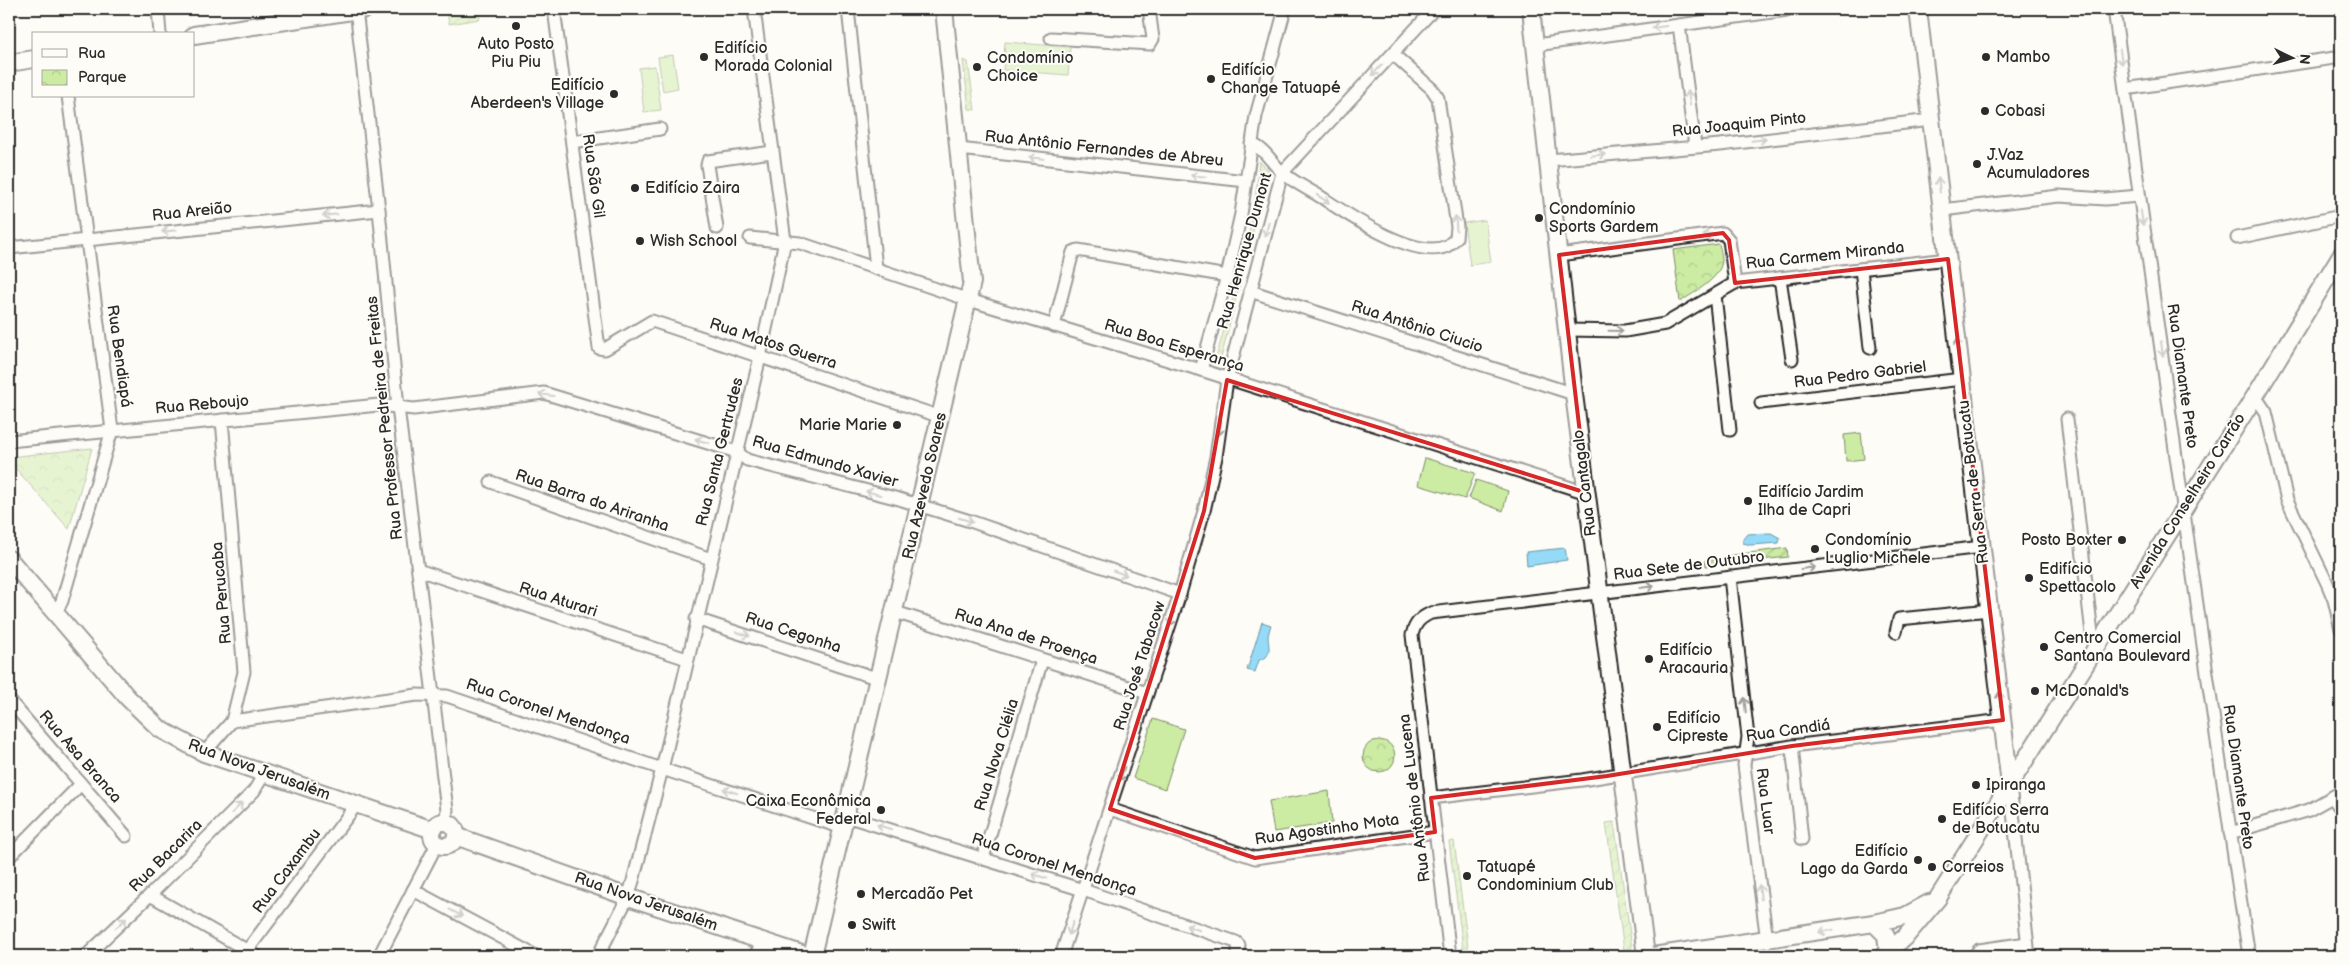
<svg xmlns="http://www.w3.org/2000/svg" width="2350" height="965" viewBox="0 0 2350 965" font-family="'Balsamiq Sans',sans-serif">
<style>
.park{fill:url(#park-crowns);stroke:#7c8b67}
.garden{fill:url(#garden-furrows);stroke:#7c8b67}
.pitch{fill:#cceba3;stroke:#7c8b67}
.water{fill:#95dbf7;stroke:#6b95a5}
.lines{fill:none;stroke-linecap:round;stroke-linejoin:round}
.street-casing{stroke:#2b2b2b;stroke-width:15}
.secondary-casing{stroke:#2b2b2b;stroke-width:20}
.street{stroke:#fdfcf7;stroke-width:11}
.secondary{stroke:#fdfcf7;stroke-width:16}
.oneway{stroke:#9e9e9b}
.marked{fill:none;stroke:#d62828;stroke-width:4;stroke-linejoin:round}
.poi-dot{fill:#2b2b2b;stroke:#fdfcf7;stroke-width:2}
.labels{text-anchor:middle;dominant-baseline:central;stroke-width:4;stroke-linejoin:round;paint-order:stroke}
.poi-label{font-size:16px;fill:#2b2b2b;stroke:#fdfcf7;text-anchor:start}
.street-label{font-size:16px;fill:#2b2b2b;stroke:#fdfcf7}
</style>
<defs>
<pattern id="park-crowns" width="20" height="18" patternUnits="userSpaceOnUse" patternTransform="scale(1.25)"><rect width="20" height="18" fill="#cceba3"/><path d="M2 6a3 3 0 1 1 6 0M12 15a3 3 0 1 1 6 0" fill="none" stroke="#afca8c"/></pattern>
<pattern id="garden-furrows" width="10" height="10" patternUnits="userSpaceOnUse" patternTransform="scale(1.25)"><rect width="10" height="10" fill="#cceba3"/><path d="M-1 1l2-2M0 10L10 0M9 11l2-2" fill="none" stroke="#afca8c"/></pattern>
</defs>
<rect width="100%" height="100%" fill="#fdfcf7"/>
<filter id="ink" filterUnits="userSpaceOnUse"><feTurbulence type="fractalNoise" baseFrequency=".02" numOctaves="2"/><feDisplacementMap in="SourceGraphic" scale="10" xChannelSelector="R" yChannelSelector="G"/><feConvolveMatrix kernelMatrix="1 2 1 2 8 2 1 2 1" color-interpolation-filters="sRGB"/></filter>
<g filter="url(#ink)">
<g class="park">
<path d="M1259 161 1270 172 1266 180 1220 362H1215C1233 295 1255 230 1259 161Z"/>
<path d="M1719 244C1720 249 1722 255 1722 260 1721 279 1694 292 1680 302L1673 250Z"/>
<path d="M92 448 69 529 9 461V457Z"/>
<circle cx="1379" cy="756" r="16"/>
</g>
<g class="garden">
<path d="M466 9H478L480 19 449 24 447 12Z"/>
<path d="M963 60 968 62 975 110 969 109Z"/>
<path d="M1787 548 1788 557 1706 566 1705 560 1726 559V556Z"/>
<path d="M1614 822 1632 948 1624 950 1606 823Z"/>
<path d="M1454 841 1468 947 1469 956H1464L1449 842Z"/>
</g>
<g class="pitch">
<path d="M1005 42 1070 47 1068 75 1003 70Z"/>
<path d="M673 55 678 88 663 91 658 57Z"/>
<path d="M655 66 661 110 644 112 639 68Z"/>
<path d="M1485 220 1491 262 1470 265 1464 223Z"/>
<path d="M1861 433 1864 459 1846 461 1844 435Z"/>
<path d="M1425 458 1475 473 1465 499 1418 485Z"/>
<path d="M1476 480 1508 491 1503 511 1469 498Z"/>
<path d="M1153 719 1184 729 1165 789 1133 778Z"/>
<path d="M1329 791 1332 823 1274 832 1269 801Z"/>
</g>
<g class="water">
<path d="M1771 533 1780 538 1779 543 1751 545 1743 543V539L1747 534Z"/>
<path d="M1565 548 1567 560 1527 566 1526 552Z"/>
<path d="M1262 622 1271 625C1270 628 1268 634 1268 638 1269 647 1272 658 1259 660L1255 672 1247 670Z"/>
</g>
<g class="lines">
<defs>
<g id="street">
<path d="M158 9 160 34"/>
<path d="M356 9 379 210 398 407 447 810 445 823"/>
<path d="M554 9 599 348 605 349 652 321 941 417"/>
<path d="M848 9 876 268"/>
<path d="M2114 9C2157 325 2201 641 2249 956"/>
<path d="M1679 25 1695 146"/>
<path d="M1051 38 1150 44 1153 39 1149 9"/>
<path d="M1536 45 1794 9"/>
<path d="M2125 89 2341 57"/>
<path d="M572 142 660 129"/>
<path d="M1251 144C1265 148 1272 164 1282 172 1293 182 1308 189 1321 197 1347 214 1415 261 1447 246 1450 244 1453 241 1456 238L1457 227 1438 98 1432 89 1393 54"/>
<path d="M959 149 1246 181"/>
<path d="M1549 160 1720 145 1931 120"/>
<path d="M1942 210 2059 196 2105 199 2139 196"/>
<path d="M717 228 707 165 708 161 772 152"/>
<path d="M750 238 800 243 969 300 1201 370 1587 493"/>
<path d="M2237 238 2341 216"/>
<path d="M9 248 379 210"/>
<path d="M1559 255 1723 233 1729 240 1735 283"/>
<path d="M1861 269 1870 348"/>
<path d="M1780 278 1792 359"/>
<path d="M1250 291 1574 394"/>
<path d="M1715 295 1730 430"/>
<path d="M1054 326 1073 252 1078 250 1227 276"/>
<path d="M1567 330 1625 331 1665 324 1735 283 1948 259"/>
<path d="M1201 370 1227 276 1241 214 1256 116 1285 9"/>
<path d="M2255 396 2266 412 2287 500 2327 583 2334 600 2341 629"/>
<path d="M1761 403 1962 379"/>
<path d="M2067 419 2094 651"/>
<path d="M9 441 379 405 414 409 544 393 737 452 747 460 899 499 970 521 1180 594"/>
<path d="M491 482 711 559"/>
<path d="M418 570 687 659"/>
<path d="M1730 577 1748 737 1744 765 1767 941"/>
<path d="M895 612 1147 693"/>
<path d="M56 613 62 601 112 430 68 96"/>
<path d="M696 619 879 679"/>
<path d="M1896 632 1899 619 1990 610"/>
<path d="M9 700 126 836"/>
<path d="M232 721 417 695 447 696 662 769 843 828"/>
<path d="M1792 746 1802 839"/>
<path d="M204 753 232 721 244 672 222 420"/>
<path d="M2010 785 2029 956"/>
<path d="M1431 798 1582 780 1792 746 2003 720"/>
<path d="M2333 798 2341 809"/>
<path d="M1110 809 1255 858 1435 832"/>
<path d="M846 816 1083 890 1236 942 1239 945 1237 956"/>
<path d="M2230 833 2309 810 2341 792"/>
<path d="M9 857 81 784"/>
<path d="M983 858 1042 660"/>
<path d="M413 890 536 956"/>
<path d="M150 895 257 956"/>
<path d="M86 956 150 895 254 791 264 774"/>
<path d="M243 956 356 805"/>
<path d="M379 956 437 844"/>
<path d="M598 956 628 897 633 881 662 769 760 357 785 241 754 9"/>
<path d="M755 956 763 941"/>
<path d="M1061 956 1180 594 1204 511 1216 457 1227 380 1282 173 1434 9"/>
<path d="M1450 956 1412 635C1415 623 1420 618 1431 613L1982 547"/>
<path d="M1974 956 1979 950 2027 943"/>
</g>
<g id="secondary">
<path d="M1531 9 1574 394 1646 956"/>
<path d="M1918 9 2010 785"/>
<path d="M194 35 365 9"/>
<path d="M9 63 34 59"/>
<path d="M9 559 128 698 160 729 204 753 433 830"/>
<circle cx="444" cy="834" r="12"/>
<path d="M456 836 628 897 808 956"/>
<path d="M1874 923 1886 935 1888 952"/>
<path d="M812 956 972 282 944 9"/>
<path d="M1653 956 1874 923 1905 916 1929 903"/>
<path d="M1883 956 1906 936 1938 898 2255 396 2341 255"/>
</g>
</defs>
<use href="#street" class="street-casing"/>
<use href="#secondary" class="secondary-casing"/>
<use href="#street" class="street"/>
<use href="#secondary" class="secondary"/>
</g>
<defs><path id="oneway-shaft" d="M-6 0H5M1.5-3L5.5 0L1.5 3" fill="none" stroke-width="1.6" stroke-linecap="round" stroke-linejoin="round" transform="scale(1.25)"/></defs>
<g class="oneway">
<use href="#oneway-shaft" transform="translate(1659 27) rotate(172)"/>
<use href="#oneway-shaft" transform="translate(2121 57) rotate(82)"/>
<use href="#oneway-shaft" transform="translate(1377 70) rotate(133)"/>
<use href="#oneway-shaft" transform="translate(1689 98) rotate(-98)"/>
<use href="#oneway-shaft" transform="translate(1759 140) rotate(-6)"/>
<use href="#oneway-shaft" transform="translate(1598 155) rotate(-6)"/>
<use href="#oneway-shaft" transform="translate(1036 158) rotate(-174)"/>
<use href="#oneway-shaft" transform="translate(1198 176) rotate(-174)"/>
<use href="#oneway-shaft" transform="translate(1939 185) rotate(-97)"/>
<use href="#oneway-shaft" transform="translate(1323 199) rotate(33)"/>
<use href="#oneway-shaft" transform="translate(330 215) rotate(174)"/>
<use href="#oneway-shaft" transform="translate(2142 218) rotate(81)"/>
<use href="#oneway-shaft" transform="translate(1456 223) rotate(-93)"/>
<use href="#oneway-shaft" transform="translate(1267 229) rotate(105)"/>
<use href="#oneway-shaft" transform="translate(169 231) rotate(174)"/>
<use href="#oneway-shaft" transform="translate(1710 234) rotate(172)"/>
<use href="#oneway-shaft" transform="translate(1616 331) rotate(1)"/>
<use href="#oneway-shaft" transform="translate(1958 346) rotate(-97)"/>
<use href="#oneway-shaft" transform="translate(2162 349) rotate(82)"/>
<use href="#oneway-shaft" transform="translate(546 395) rotate(-172)"/>
<use href="#oneway-shaft" transform="translate(1220 428) rotate(99)"/>
<use href="#oneway-shaft" transform="translate(702 441) rotate(-163)"/>
<use href="#oneway-shaft" transform="translate(873 493) rotate(-165)"/>
<use href="#oneway-shaft" transform="translate(966 520) rotate(17)"/>
<use href="#oneway-shaft" transform="translate(1808 568) rotate(-7)"/>
<use href="#oneway-shaft" transform="translate(1120 573) rotate(19)"/>
<use href="#oneway-shaft" transform="translate(1647 587) rotate(-7)"/>
<use href="#oneway-shaft" transform="translate(1172 619) rotate(108)"/>
<use href="#oneway-shaft" transform="translate(743 634) rotate(18)"/>
<use href="#oneway-shaft" transform="translate(2000 699) rotate(-96)"/>
<use href="#oneway-shaft" transform="translate(1745 705) rotate(-96)"/>
<use href="#oneway-shaft" transform="translate(1122 774) rotate(108)"/>
<use href="#oneway-shaft" transform="translate(730 791) rotate(-162)"/>
<use href="#oneway-shaft" transform="translate(237 808) rotate(-45)"/>
<use href="#oneway-shaft" transform="translate(884 827) rotate(-163)"/>
<use href="#oneway-shaft" transform="translate(1039 876) rotate(-163)"/>
<use href="#oneway-shaft" transform="translate(1760 892) rotate(-97)"/>
<use href="#oneway-shaft" transform="translate(456 913) rotate(28)"/>
<use href="#oneway-shaft" transform="translate(121 923) rotate(-43)"/>
<use href="#oneway-shaft" transform="translate(1071 928) rotate(108)"/>
<use href="#oneway-shaft" transform="translate(1193 928) rotate(-161)"/>
<use href="#oneway-shaft" transform="translate(1826 931) rotate(171)"/>
</g>
</g>
<path d="M0 0H2350V965H0ZM1723 233 1729 240 1735 283 1948 259 2003 720 1792 746 1607 776 1431 798 1435 832 1255 858 1110 809 1204 511 1227 380 1587 493 1559 255Z" fill="#fdfcf7" fill-opacity=".55" fill-rule="evenodd"/>
<path class="marked" d="M1723 233 1729 240 1735 283 1948 259 2003 720 1792 746 1607 776 1431 798 1435 832 1255 858 1110 809 1204 511 1227 380 1587 493 1559 255Z"/>
<g class="poi-dot">
<circle cx="516" cy="26" r="5"/>
<circle cx="704" cy="57" r="5"/>
<circle cx="1986" cy="57" r="5"/>
<circle cx="977" cy="67" r="5"/>
<circle cx="1211" cy="79" r="5"/>
<circle cx="614" cy="94" r="5"/>
<circle cx="1985" cy="111" r="5"/>
<circle cx="1977" cy="164" r="5"/>
<circle cx="635" cy="188" r="5"/>
<circle cx="1539" cy="218" r="5"/>
<circle cx="640" cy="241" r="5"/>
<circle cx="897" cy="425" r="5"/>
<circle cx="1748" cy="501" r="5"/>
<circle cx="2122" cy="540" r="5"/>
<circle cx="1815" cy="549" r="5"/>
<circle cx="2029" cy="578" r="5"/>
<circle cx="2044" cy="647" r="5"/>
<circle cx="1649" cy="659" r="5"/>
<circle cx="2035" cy="691" r="5"/>
<circle cx="1657" cy="727" r="5"/>
<circle cx="1976" cy="785" r="5"/>
<circle cx="881" cy="810" r="5"/>
<circle cx="1942" cy="819" r="5"/>
<circle cx="1918" cy="860" r="5"/>
<circle cx="1932" cy="867" r="5"/>
<circle cx="1467" cy="876" r="5"/>
<circle cx="861" cy="894" r="5"/>
<circle cx="852" cy="925" r="5"/>
</g>
<g class="labels">
<g class="poi-label">
<text x="516" y="44" text-anchor="middle">Auto Posto<tspan x="516" dy="18">Piu Piu</tspan></text>
<text x="714" y="48">Edifício<tspan x="714" dy="18">Morada Colonial</tspan></text>
<text x="1996" y="57">Mambo</text>
<text x="987" y="58">Condomínio<tspan x="987" dy="18">Choice</tspan></text>
<text x="1221" y="70">Edifício<tspan x="1221" dy="18">Change Tatuapé</tspan></text>
<text x="604" y="85" text-anchor="end">Edifício<tspan x="604" dy="18">Aberdeen's Village</tspan></text>
<text x="1995" y="111">Cobasi</text>
<text x="1987" y="155">J.Vaz<tspan x="1987" dy="18">Acumuladores</tspan></text>
<text x="645" y="188">Edifício Zaira</text>
<text x="1549" y="209">Condomínio<tspan x="1549" dy="18">Sports Gardem</tspan></text>
<text x="650" y="241">Wish School</text>
<text x="887" y="425" text-anchor="end">Marie Marie</text>
<text x="1758" y="492">Edifício Jardim<tspan x="1758" dy="18">Ilha de Capri</tspan></text>
<text x="1825" y="540">Condomínio<tspan x="1825" dy="18">Luglio Michele</tspan></text>
<text x="2112" y="540" text-anchor="end">Posto Boxter</text>
<text x="2039" y="569">Edifício<tspan x="2039" dy="18">Spettacolo</tspan></text>
<text x="2054" y="638">Centro Comercial<tspan x="2054" dy="18">Santana Boulevard</tspan></text>
<text x="1659" y="650">Edifício<tspan x="1659" dy="18">Aracauria</tspan></text>
<text x="2045" y="691">McDonald's</text>
<text x="1667" y="718">Edifício<tspan x="1667" dy="18">Cipreste</tspan></text>
<text x="1986" y="785">Ipiranga</text>
<text x="871" y="801" text-anchor="end">Caixa Econômica<tspan x="871" dy="18">Federal</tspan></text>
<text x="1952" y="810">Edifício Serra<tspan x="1952" dy="18">de Botucatu</tspan></text>
<text x="1908" y="851" text-anchor="end">Edifício<tspan x="1908" dy="18">Lago da Garda</tspan></text>
<text x="1477" y="867">Tatuapé<tspan x="1477" dy="18">Condominium Club</tspan></text>
<text x="1942" y="867">Correios</text>
<text x="871" y="894">Mercadão Pet</text>
<text x="862" y="925">Swift</text>
</g>
<g class="street-label">
<text transform="translate(1739 125) rotate(-6)">Rua Joaquim Pinto</text>
<text transform="translate(1104 149) rotate(6)">Rua Antônio Fernandes de Abreu</text>
<text transform="translate(593 176) rotate(82)">Rua São Gil</text>
<text transform="translate(192 212) rotate(-6)">Rua Areião</text>
<text transform="translate(1245 251) rotate(-74)">Rua Henrique Dumont</text>
<text transform="translate(1825 256) rotate(-6)">Rua Carmem Miranda</text>
<text transform="translate(1417 327) rotate(18)">Rua Antônio Ciucio</text>
<text transform="translate(773 344) rotate(18)">Rua Matos Guerra</text>
<text transform="translate(1174 346) rotate(17)">Rua Boa Esperança</text>
<text transform="translate(119 356) rotate(82)">Rua Bendiapá</text>
<text transform="translate(1860 375) rotate(-7)">Rua Pedro Gabriel</text>
<text transform="translate(2182 376) rotate(82)">Rua Diamante Preto</text>
<text transform="translate(202 405) rotate(-5)">Rua Reboujo</text>
<text transform="translate(385 418) rotate(-96)">Rua Professor Pedreira de Freitas</text>
<text transform="translate(720 452) rotate(-76)">Rua Santa Gertrudes</text>
<text transform="translate(825 462) rotate(16)">Rua Edmundo Xavier</text>
<text transform="translate(1974 482) rotate(-97)">Rua Serra de Botucatu</text>
<text transform="translate(1585 483) rotate(-97)">Rua Cantagalo</text>
<text transform="translate(925 486) rotate(-77)">Rua Azevedo Soares</text>
<text transform="translate(592 501) rotate(19)">Rua Barra do Ariranha</text>
<text transform="translate(2188 501) rotate(-58)">Avenida Conselheiro Carrão</text>
<text transform="translate(1689 566) rotate(-7)">Rua Sete de Outubro</text>
<text transform="translate(222 593) rotate(-95)">Rua Perucaba</text>
<text transform="translate(558 600) rotate(18)">Rua Aturari</text>
<text transform="translate(793 633) rotate(18)">Rua Cegonha</text>
<text transform="translate(1026 637) rotate(18)">Rua Ana de Proença</text>
<text transform="translate(1140 666) rotate(-72)">Rua José Tabacow</text>
<text transform="translate(548 712) rotate(19)">Rua Coronel Mendonça</text>
<text transform="translate(1788 731) rotate(-8)">Rua Candiá</text>
<text transform="translate(997 755) rotate(-73)">Rua Nova Clélia</text>
<text transform="translate(80 757) rotate(49)">Rua Asa Branca</text>
<text transform="translate(259 770) rotate(20)">Rua Nova Jerusalém</text>
<text transform="translate(2238 777) rotate(82)">Rua Diamante Preto</text>
<text transform="translate(1415 798) rotate(-97)">Rua Antônio de Lucena</text>
<text transform="translate(1765 801) rotate(83)">Rua Luar</text>
<text transform="translate(1327 830) rotate(-8)">Rua Agostinho Mota</text>
<text transform="translate(166 856) rotate(-45)">Rua Bacarira</text>
<text transform="translate(1054 865) rotate(18)">Rua Coronel Mendonça</text>
<text transform="translate(287 871) rotate(-53)">Rua Caxambu</text>
<text transform="translate(646 902) rotate(19)">Rua Nova Jerusalém</text>
</g>
</g>
<rect width="2350" height="965" fill="none" stroke="#fdfcf7" stroke-width="30"/>
<rect x="15" y="15" width="2320" height="935" fill="none" stroke="#2b2b2b" stroke-width="2" filter="url(#ink)"/>
<rect x="32" y="32" width="162" height="65" fill="#fdfcf7" stroke="#a9a8a5"/>
<rect x="42" y="49" width="25" height="8" fill="#fdfcf7" stroke="#a9a8a5"/>
<text x="78" y="58" font-size="15" fill="#2b2b2b">Rua</text>
<rect x="42" y="70" width="25" height="15" fill="url(#park-crowns)" stroke="#a9a8a5"/>
<text x="78" y="82" font-size="15" fill="#2b2b2b">Parque</text>
<g transform="translate(2292 58) rotate(95)" stroke="#fdfcf7" stroke-width="4" paint-order="stroke">
<path d="M0-4L9 19L0 12L-9 19Z" fill="#2b2b2b"/>
<text y="-8" font-size="14" font-weight="bold" text-anchor="middle" fill="#2b2b2b">N</text>
</g>
</svg>
